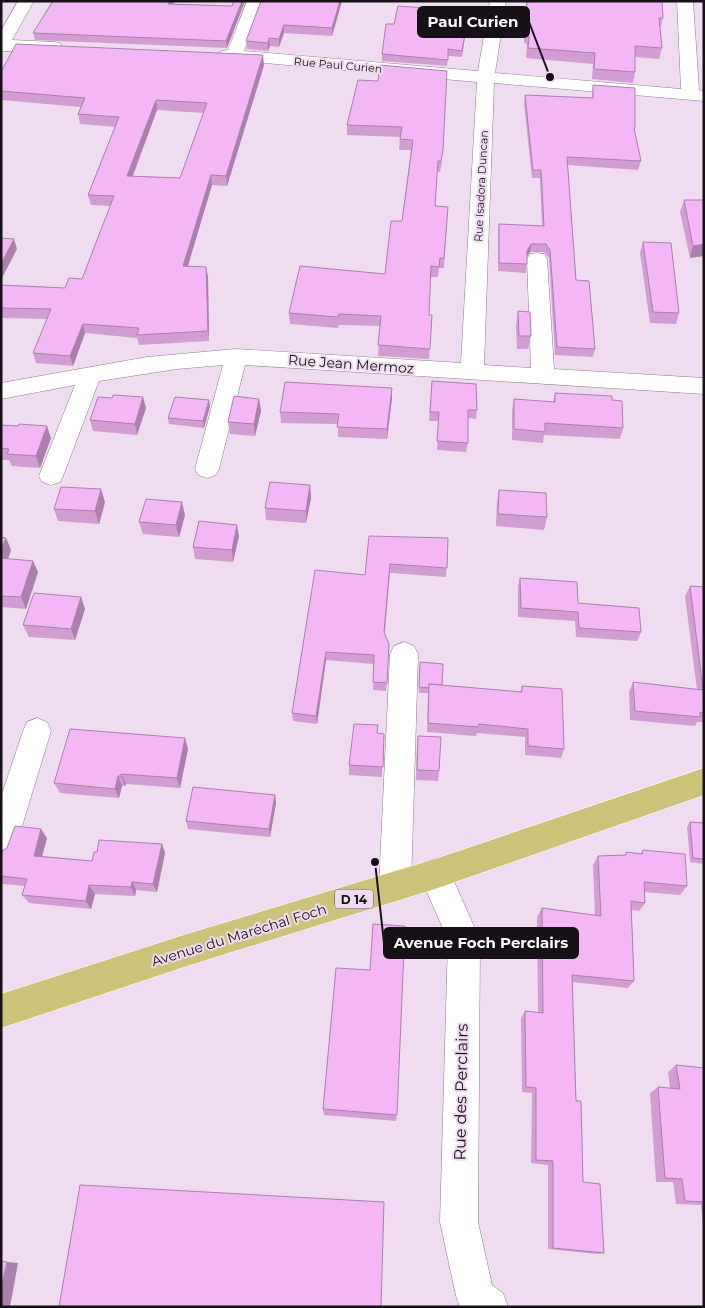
<svg xmlns="http://www.w3.org/2000/svg" width="705" height="1308" viewBox="0 0 705 1308" font-family="Montserrat,sans-serif">
<style>
.lines{fill:none;stroke-linecap:round;stroke-linejoin:round}
.minor-casing{stroke:#8c7a8c;stroke-width:1}
.major-casing{stroke:#fff;stroke-width:1}
.minor{fill:#fff;fill-rule:evenodd}
.major{fill:#cdc279;fill-rule:evenodd}
.wall{fill:#d19dd3;fill-rule:evenodd}
.shaded-wall{fill:#aa80ac}
.building{fill:#f3b7f5;stroke:#aa80ac;fill-rule:evenodd}
.labels{text-anchor:middle;dominant-baseline:central;stroke-width:4;stroke-linejoin:round;paint-order:stroke}
.far-street-label{font-size:11px;fill:#161017;stroke:#f0dcf0}
.shield{fill:#f0dcf0;stroke:#574d58;stroke-width:1}
.shield-label{font-size:12px;font-weight:bold;fill:#161017}
.street-label{font-size:14px;fill:#161017;stroke:#f0dcf0}
.near-street-label{font-size:16px;fill:#161017;stroke:#f0dcf0}
.leader{fill:none;stroke:#161017;stroke-width:2}
.callout-dot{fill:#161017;stroke:#f0dcf0;stroke-width:2}
.callout{fill:#161017;stroke:#161017;stroke-width:2}
.callout-label{font-size:15px;text-anchor:middle;font-weight:bold;fill:#fff}
</style>
<rect width="100%" height="100%" fill="#f0dcf0"/>
<g class="lines">
<defs>
<g id="minor">
<path d="M18 1H34L12 40 54 42 60 43 62 47 60 51H1V31Z"/>
<path d="M247 1H263L244 51 478 71 490 1H506L495 73 681 89 677 1H693L699 90 704 91V101L494 83 484 365 531 368 527 259 530 254 537 253 544 254 547 259 554 369 704 378V394L245 365 219 469 216 475 207 478 198 475 195 469 223 365 177 369 99 381 63 476 60 482 51 485 42 482 39 476 75 385 1 399V383L147 357 236 349 461 363 477 82 221 59 219 55 221 51 228 50Z"/>
<path d="M404 642 414 646 418 654 411 886 406 897 395 901 384 897 379 886 390 654 394 646Z"/>
<path d="M37 718 47 722 51 731 16 846 12 856 1 860V797L23 731 27 722Z"/>
<path d="M435 859 446 863 480 940 478 1222 492 1285 503 1293 508 1307H460L456 1296 440 1222 448 940 419 874 424 863Z"/>
</g>
<path id="major" d="M704 768V795L435 889 187 966 1 1028V994L187 934 435 859Z"/>
</defs>
<use href="#minor" class="minor-casing"/>
<use href="#major" class="major-casing"/>
<use href="#minor" class="minor"/>
<use href="#major" class="major"/>
</g>
<g class="wall">
<path d="M53 1H174L173 4 232 6 234 1H245L227 48 35 40 33 33Z"/>
<path d="M261 1H342L332 36 284 33 279 47 270 46 268 51 247 49 246 41Z"/>
<path d="M526 1H662L663 18 660 29 662 48 659 59 635 57V72L633 83 592 79 593 64 526 58 527 47 526 43H524Z"/>
<path d="M468 18 462 57 448 56 447 66 382 61V54L394 24Z"/>
<path d="M264 65 227 186 212 185 187 266 206 267 208 277 209 341 139 345 137 338 85 333 73 366 36 363 33 353 47 319 1 318V285L65 288 82 279 111 206 91 205 88 195 116 127 80 124 78 114 81 107 1 100V72ZM157 110 204 113 180 178 133 176Z"/>
<path d="M358 80 442 161 440 172H437L435 206 448 207 444 268H439L438 277H430L429 315H432L429 359 378 356 380 326 339 325 338 328 290 324 289 313 385 274 402 221 411 150H399L400 137 347 135V125Z"/>
<path d="M593 85 635 128 634 131 641 161 638 170 567 165 576 280 595 349 593 357 555 355 549 258 544 252H530L527 257V264L526 273 498 271V233L499 224 542 226 540 178H532L524 104 525 95 592 98Z"/>
<path d="M684 200 704 256 690 258 680 212Z"/>
<path d="M643 242 679 313 676 324 650 323 640 253Z"/>
<path d="M518 311 531 336 528 349H517L516 325Z"/>
<path d="M432 381 477 410 476 419 468 418V443L466 452 437 450 438 421H429Z"/>
<path d="M392 388V398L387 439 338 437V424L281 423 280 412Z"/>
<path d="M555 393 612 400 623 428 620 439 544 435 543 443 512 440V411L514 399 553 402Z"/>
<path d="M259 399 261 411 255 436 230 434 228 422Z"/>
<path d="M210 406 204 428 169 424 168 418Z"/>
<path d="M146 408 137 435 93 431 90 420Z"/>
<path d="M1 425 51 438 40 468 12 466 9 460H1Z"/>
<path d="M310 485 311 498 306 523 266 520 265 508Z"/>
<path d="M499 490 547 517 544 530 496 526 497 502Z"/>
<path d="M105 502 99 524 58 521 54 509Z"/>
<path d="M185 515 179 537 143 534 139 522Z"/>
<path d="M239 536 233 562 195 559 193 547Z"/>
<path d="M1 537 6 538 11 550 8 559 38 572 26 609 1 607Z"/>
<path d="M448 538 446 577 390 573 385 633 387 683 386 691 373 690 374 664 326 660 317 724 293 721 292 713 365 575Z"/>
<path d="M520 578 578 603 641 632 637 641 576 637 575 621 518 617V587Z"/>
<path d="M690 586 704 587V722H697L695 726 630 720 629 692 633 682 697 690 685 596Z"/>
<path d="M81 597 85 609 75 640 29 637 23 625Z"/>
<path d="M420 662 442 685 520 692 522 686 564 749 561 758 525 755V737L477 733 476 736 427 732 428 693H419Z"/>
<path d="M384 734 382 777 349 775V765Z"/>
<path d="M418 736 439 771 438 781 416 780 417 746Z"/>
<path d="M188 749 180 788 126 784 125 786H122L119 798 60 793 54 783Z"/>
<path d="M275 795 276 803 270 837 188 829 186 821Z"/>
<path d="M690 822 704 823V864L690 862 687 827Z"/>
<path d="M47 838 42 856 92 861 97 852 162 844 165 853 157 892 136 890 135 896 95 894 91 909 29 903 22 895 25 886 2 884 1 883V856Z"/>
<path d="M643 850 687 886 680 895 645 892V903L639 911 631 910 634 981 628 988 572 982 576 1101 583 1182 604 1253 597 1254 548 1249V1165L531 1163 532 1093 522 1092 521 1018 525 1011 538 1013 537 917 542 908 595 915 593 865 598 856 625 855 626 852 640 854Z"/>
<path d="M676 1065 704 1068V1236L701 1205 676 1204 673 1182H656L650 1093 658 1087 670 1088 668 1072Z"/>
<path d="M323 1109 397 1115 396 1121 324 1115Z"/>
</g>
<g class="shaded-wall">
<path d="M170 1H174L169 11 168 4Z"/>
<path d="M242 1H245L227 48 226 41Z"/>
<path d="M340 1H342L332 36V28Z"/>
<path d="M284 25V33L279 47V39Z"/>
<path d="M269 38 270 46 268 51V43Z"/>
<path d="M263 55 264 65 227 186 226 176Z"/>
<path d="M156 100 157 110 129 185 127 176Z"/>
<path d="M211 175 212 185 185 276 183 266Z"/>
<path d="M14 239 17 249 1 280V264Z"/>
<path d="M531 244 530 252 525 259 527 251Z"/>
<path d="M704 244V256L690 258 693 246Z"/>
<path d="M206 267 208 277 209 341 208 331Z"/>
<path d="M83 324 85 333 73 366 70 356Z"/>
<path d="M392 388V398L387 439V429Z"/>
<path d="M143 397 146 408 137 435 135 424Z"/>
<path d="M259 399 261 411 255 436 254 424Z"/>
<path d="M209 400 210 406 204 428 203 421Z"/>
<path d="M47 426 51 438 40 468 36 456Z"/>
<path d="M310 485 311 498 306 523V511Z"/>
<path d="M101 489 105 502 99 524 95 511Z"/>
<path d="M182 502 185 515 179 537 176 525Z"/>
<path d="M237 525 239 536 233 562 232 550Z"/>
<path d="M6 538 11 550 4 570 1 564V550Z"/>
<path d="M33 561 38 572 26 609 21 597Z"/>
<path d="M81 597 85 609 75 640 71 629Z"/>
<path d="M326 652V660L317 724 316 716Z"/>
<path d="M185 738 188 749 180 788 177 778Z"/>
<path d="M121 774 126 784 125 786 121 776Z"/>
<path d="M118 776 122 786 119 798 115 789Z"/>
<path d="M275 795 276 803 270 837 269 829Z"/>
<path d="M41 829 47 838 40 864 34 856Z"/>
<path d="M162 844 165 853 157 892 153 884Z"/>
<path d="M132 882 136 890 135 896 131 887Z"/>
<path d="M89 885 95 894 91 909 86 901Z"/>
<path d="M7 1262 18 1263 10 1307H1V1289Z"/>
</g>
<g class="building">
<path d="M53 1H170L168 4 232 6 234 1H242L226 41 33 33Z"/>
<path d="M261 1H340L332 28 284 25 279 39 269 38 268 43 246 41Z"/>
<path d="M527 1H662L663 18H659L662 48 635 46V72L594 69 595 53 528 48 529 37 528 32H526Z"/>
<path d="M398 6 469 11 462 51 448 49V60L382 54 386 24H394Z"/>
<path d="M16 44 263 55 226 176 211 175 183 266 206 267 208 331 137 335 139 328 83 324 70 356 33 353 51 309 1 308V285L65 288 69 278 82 279 114 196 88 195 119 117 78 114 85 98 1 91V72ZM156 100 207 103 180 178 127 176Z"/>
<path d="M380 65 447 71 443 150 441 161H438L435 206 448 207 444 258H440L439 267 431 266 429 315H432L430 349 378 345 381 316 339 314 338 317 289 313 300 266 385 274 391 221H402L413 140 400 139 402 127 347 125 358 80 378 81Z"/>
<path d="M593 85 635 88V128H634L641 161 567 157 576 280 589 281 595 349 557 347 550 250 546 244H531L527 251V264L499 263V224L544 226 541 170H533L525 95 593 98Z"/>
<path d="M684 200H704V244L693 246Z"/>
<path d="M1 238 14 239 1 264Z"/>
<path d="M643 242 671 243 679 313 653 312Z"/>
<path d="M518 311 530 312 531 336H519Z"/>
<path d="M432 381 476 384 477 410H468V443L437 441 439 412H430Z"/>
<path d="M285 382 392 388 387 429 337 427 339 414 280 412Z"/>
<path d="M555 393 612 396V400L622 401 623 428 545 423V432L514 429V399L555 402Z"/>
<path d="M113 395 143 397 135 424 90 420 98 397 112 398Z"/>
<path d="M234 396 259 399 254 424 228 422Z"/>
<path d="M175 397 209 400 203 421 168 418Z"/>
<path d="M19 424 47 426 36 456 7 454 9 449 1 448V425L18 426Z"/>
<path d="M270 482 310 485 306 511 265 508Z"/>
<path d="M61 487 101 489 95 511 54 509Z"/>
<path d="M499 490 546 493 547 517 498 514Z"/>
<path d="M146 499 182 502 176 525 139 522Z"/>
<path d="M199 521 237 525 232 550 193 547Z"/>
<path d="M369 536 448 538 447 568 390 564 384 632 389 644 387 683 373 682 374 655 326 652 316 716 292 713 315 570 365 575Z"/>
<path d="M1 537 6 538 1 550Z"/>
<path d="M1 558 33 561 21 597 1 596Z"/>
<path d="M520 578 577 582 578 603 639 608 641 632 579 628 578 612 521 608Z"/>
<path d="M690 586 704 587V713L700 712V717L635 711 633 682 703 690Z"/>
<path d="M34 593 81 597 71 629 23 625Z"/>
<path d="M420 662 443 664 442 685 429 684V688L419 687Z"/>
<path d="M429 684 522 692V686L562 689 564 749 528 746V729L479 724 478 727 428 723Z"/>
<path d="M354 724 378 725 377 733 384 734 383 767 349 765Z"/>
<path d="M70 729 185 738 177 778 121 774V776H118L115 789 54 783Z"/>
<path d="M418 736 441 737 439 771 417 770Z"/>
<path d="M193 787 275 795 269 829 186 821Z"/>
<path d="M690 822 704 823V859L693 858Z"/>
<path d="M15 826 41 829 34 856 92 861 94 852H97L99 840 162 844 153 884 132 882 131 887 89 885 86 901 22 895 27 879 1 876V856L3 850 7 848Z"/>
<path d="M643 850 685 854 687 886 644 882 645 903 631 901 634 981 572 975 576 1101H581L583 1182 600 1184 604 1253 553 1248V1161L536 1160V1088L526 1087 525 1011 543 1013 542 908 601 916 598 856 626 855V852L642 854Z"/>
<path d="M373 924 405 926 397 1115 323 1109 336 968 370 970Z"/>
<path d="M676 1065 704 1068V1202L685 1201 682 1179 665 1178 658 1087 680 1089Z"/>
<path d="M80 1185 384 1202 381 1307H59Z"/>
<path d="M1 1261 7 1262 1 1289Z"/>
</g>
<g class="labels">
<g class="far-street-label">
<text transform="translate(338 65) rotate(5)">Rue Paul Curien</text>
<text transform="translate(481 186) rotate(-87)">Rue Isadora Duncan</text>
</g>
<rect class="shield" x="335" y="889.5" width="38" height="19" rx="4"/>
<g class="shield-label">
<text x="354" y="899">D 14</text>
</g>
<g class="street-label">
<text transform="translate(351 364) rotate(4)">Rue Jean Mermoz</text>
<text transform="translate(239 935) rotate(-17)">Avenue du Maréchal Foch</text>
</g>
<g class="near-street-label">
<text transform="translate(461 1092) rotate(-89)">Rue des Perclairs</text>
</g>
</g>
<path class="leader" d="M550 77L529 22M375 862L384 943"/>
<g class="callout-dot">
<circle cx="550" cy="77" r="5"/>
<circle cx="375" cy="862" r="5"/>
</g>
<g class="callout">
<rect x="418" y="7" width="111" height="30" rx="5"/>
<rect x="384" y="928" width="194" height="30" rx="5"/>
</g>
<g class="callout-label">
<text x="473" y="27">Paul Curien</text>
<text x="481" y="948">Avenue Foch Perclairs</text>
</g>
<rect width="705" height="1308" fill="none" stroke="#161017" stroke-width="5"/>
</svg>
